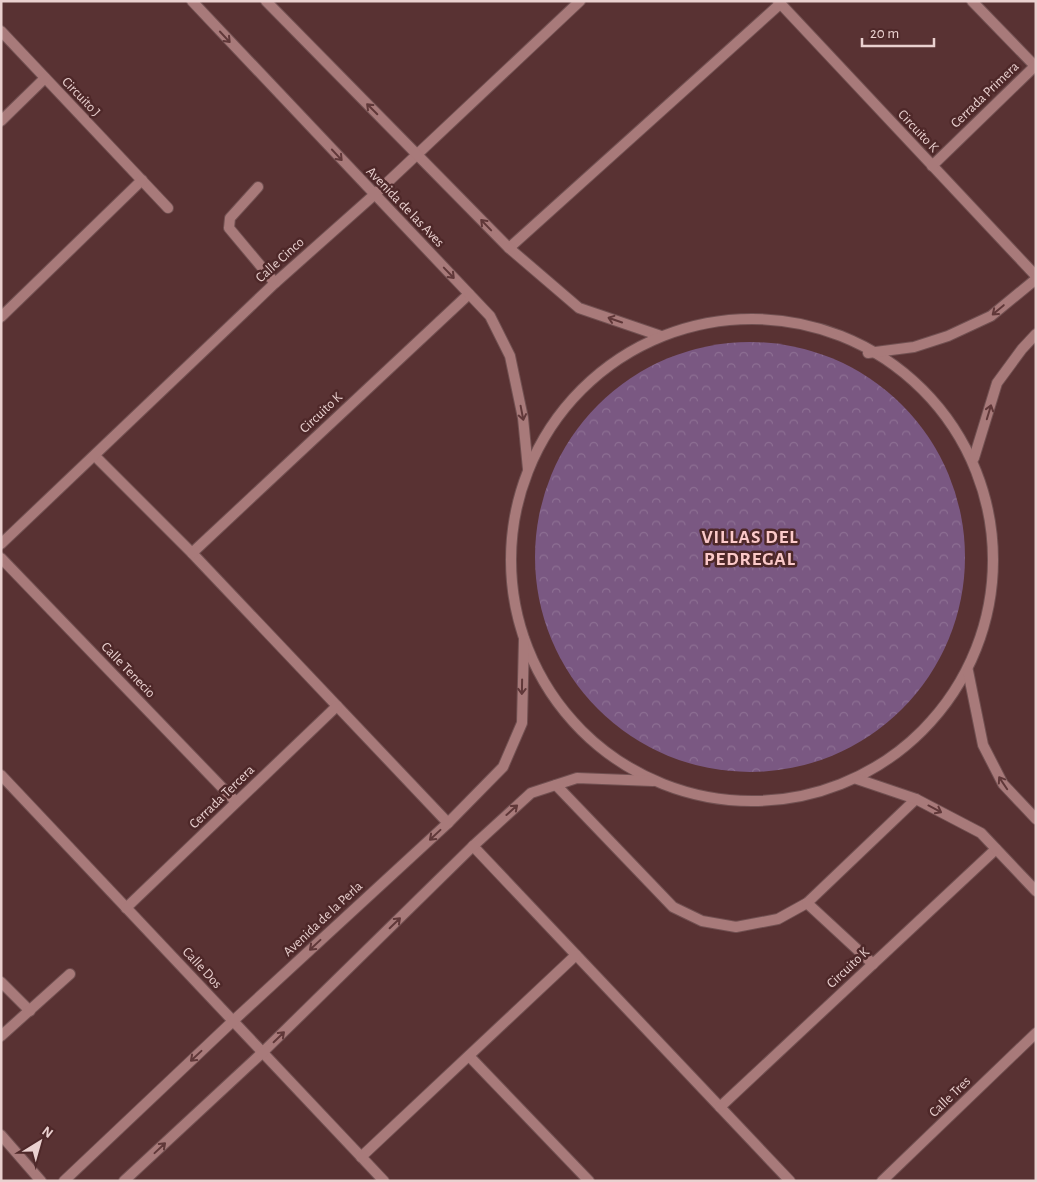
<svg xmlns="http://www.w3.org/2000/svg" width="1037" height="1182" viewBox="0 0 1037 1182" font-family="'Alegreya Sans',sans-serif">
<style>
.forest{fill:url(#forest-crowns)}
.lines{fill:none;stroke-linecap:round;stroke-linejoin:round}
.minor-casing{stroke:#715051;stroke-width:12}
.tertiary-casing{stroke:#715051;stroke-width:12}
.minor{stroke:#a87a7a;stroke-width:10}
.tertiary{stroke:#a87a7a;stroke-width:10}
.oneway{stroke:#603839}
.labels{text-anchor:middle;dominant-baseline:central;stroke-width:5;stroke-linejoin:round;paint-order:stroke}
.street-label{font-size:14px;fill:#ead1d0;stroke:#4e2829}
.district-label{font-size:19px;font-weight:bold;letter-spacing:1px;fill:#fbc9c9;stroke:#4e2829}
</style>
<defs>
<pattern id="forest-crowns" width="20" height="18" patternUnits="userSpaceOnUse" patternTransform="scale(1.25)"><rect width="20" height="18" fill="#7a5882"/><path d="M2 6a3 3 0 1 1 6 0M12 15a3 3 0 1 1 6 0" fill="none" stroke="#8d6f93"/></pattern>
</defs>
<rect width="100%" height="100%" fill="#593233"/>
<circle class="forest" cx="750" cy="557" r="215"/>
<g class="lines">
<defs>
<g id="minor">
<path d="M778 1 1036 276"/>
<path d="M972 1 1035 66"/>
<path d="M1 31 168 208"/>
<path d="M1 121 45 78"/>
<path d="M932 166 1036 65"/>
<path d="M258 187 230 218 229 228 275 283"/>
<path d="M509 248 780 4"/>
<path d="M1 317 142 180"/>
<path d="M95 456 192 553 448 823"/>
<path d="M1 544 275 283 374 195 580 1"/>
<path d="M192 553 469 294"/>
<path d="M1 558 236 802"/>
<path d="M1 775 384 1181"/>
<path d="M556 785 673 907 702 921 736 927 778 919 807 903 916 799"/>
<path d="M473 846 790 1181"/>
<path d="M807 903 873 964"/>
<path d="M126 908 337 706"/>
<path d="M1 982 30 1011"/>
<path d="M1 1036 70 974"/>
<path d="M469 1056 589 1181"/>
<path d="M720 1107 996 849"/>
<path d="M1 1135 41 1181"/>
<path d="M361 1157 576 955"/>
<path d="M882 1181 1036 1033"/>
</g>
<g id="tertiary">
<path d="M192 1 490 316 510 356 523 418 528 469"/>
<path d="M266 1 509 248 579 308 661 336"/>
<circle cx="752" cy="560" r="241"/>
<path d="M868 353 914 347 948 336 991 316 1036 279"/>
<path d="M974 458 997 383 1022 349 1036 334"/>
<path d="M968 671 983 745 1003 784 1036 819"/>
<path d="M857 779 916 799 981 833 1036 891"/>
<path d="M64 1181 233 1021 448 823 503 767 522 723 524 639"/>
<path d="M124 1181 263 1052 473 846 531 793 577 778 653 781"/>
</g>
</defs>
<use href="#minor" class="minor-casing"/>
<use href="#tertiary" class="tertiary-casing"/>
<use href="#minor" class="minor"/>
<use href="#tertiary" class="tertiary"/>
</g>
<defs><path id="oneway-shaft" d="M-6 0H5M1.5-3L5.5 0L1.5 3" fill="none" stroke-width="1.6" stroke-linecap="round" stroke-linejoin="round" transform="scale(1.25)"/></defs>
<g class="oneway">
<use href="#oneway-shaft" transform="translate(225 37) rotate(47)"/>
<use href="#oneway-shaft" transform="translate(372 109) rotate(-135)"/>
<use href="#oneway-shaft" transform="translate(337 155) rotate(47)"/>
<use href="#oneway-shaft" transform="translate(486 225) rotate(-134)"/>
<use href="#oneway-shaft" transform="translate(449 273) rotate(46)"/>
<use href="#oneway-shaft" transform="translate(998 310) rotate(140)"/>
<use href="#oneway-shaft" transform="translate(615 320) rotate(-161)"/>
<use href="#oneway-shaft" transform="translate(989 412) rotate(-73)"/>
<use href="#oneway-shaft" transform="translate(522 413) rotate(79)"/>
<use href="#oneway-shaft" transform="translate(522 687) rotate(91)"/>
<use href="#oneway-shaft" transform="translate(1003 783) rotate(-124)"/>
<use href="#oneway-shaft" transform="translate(935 809) rotate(28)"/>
<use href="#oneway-shaft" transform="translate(512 810) rotate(-42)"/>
<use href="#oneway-shaft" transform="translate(435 835) rotate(137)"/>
<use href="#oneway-shaft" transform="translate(395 923) rotate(-44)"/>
<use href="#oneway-shaft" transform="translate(315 945) rotate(137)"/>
<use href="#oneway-shaft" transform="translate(279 1037) rotate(-44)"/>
<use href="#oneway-shaft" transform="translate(196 1056) rotate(137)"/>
<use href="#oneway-shaft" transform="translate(160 1148) rotate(-43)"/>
</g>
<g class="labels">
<g class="street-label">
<text transform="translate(985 95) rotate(-44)">Cerrada Primera</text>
<text transform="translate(81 97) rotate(46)">Circuito J</text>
<text transform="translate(918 131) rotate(47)">Circuito K</text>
<text transform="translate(405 207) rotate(46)">Avenida de las Aves</text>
<text transform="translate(280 260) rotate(-42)">Calle Cinco</text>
<text transform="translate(321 413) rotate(-43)">Circuito K</text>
<text transform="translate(128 670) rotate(46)">Calle Tenecio</text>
<text transform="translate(222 797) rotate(-44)">Cerrada Tercera</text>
<text transform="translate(323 919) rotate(-43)">Avenida de la Perla</text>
<text transform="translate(202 968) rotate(47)">Calle Dos</text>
<text transform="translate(848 968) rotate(-43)">Circuito K</text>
<text transform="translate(950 1097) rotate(-44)">Calle Tres</text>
</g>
<g class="district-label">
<text x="750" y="537">VILLAS DEL<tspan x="750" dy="22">PEDREGAL</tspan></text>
</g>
</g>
<rect width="1037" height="1182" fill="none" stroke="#ead1d0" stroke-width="5"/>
<g transform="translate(40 1142) rotate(37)" stroke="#4e2829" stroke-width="4" paint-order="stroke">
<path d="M0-4L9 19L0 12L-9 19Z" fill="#ead1d0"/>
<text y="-8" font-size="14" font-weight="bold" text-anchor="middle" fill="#ead1d0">N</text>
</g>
<path d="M862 38v8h72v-8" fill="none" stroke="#ead1d0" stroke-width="2.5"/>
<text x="870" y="38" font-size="15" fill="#ead1d0" stroke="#4e2829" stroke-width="4" paint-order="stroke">20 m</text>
</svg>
